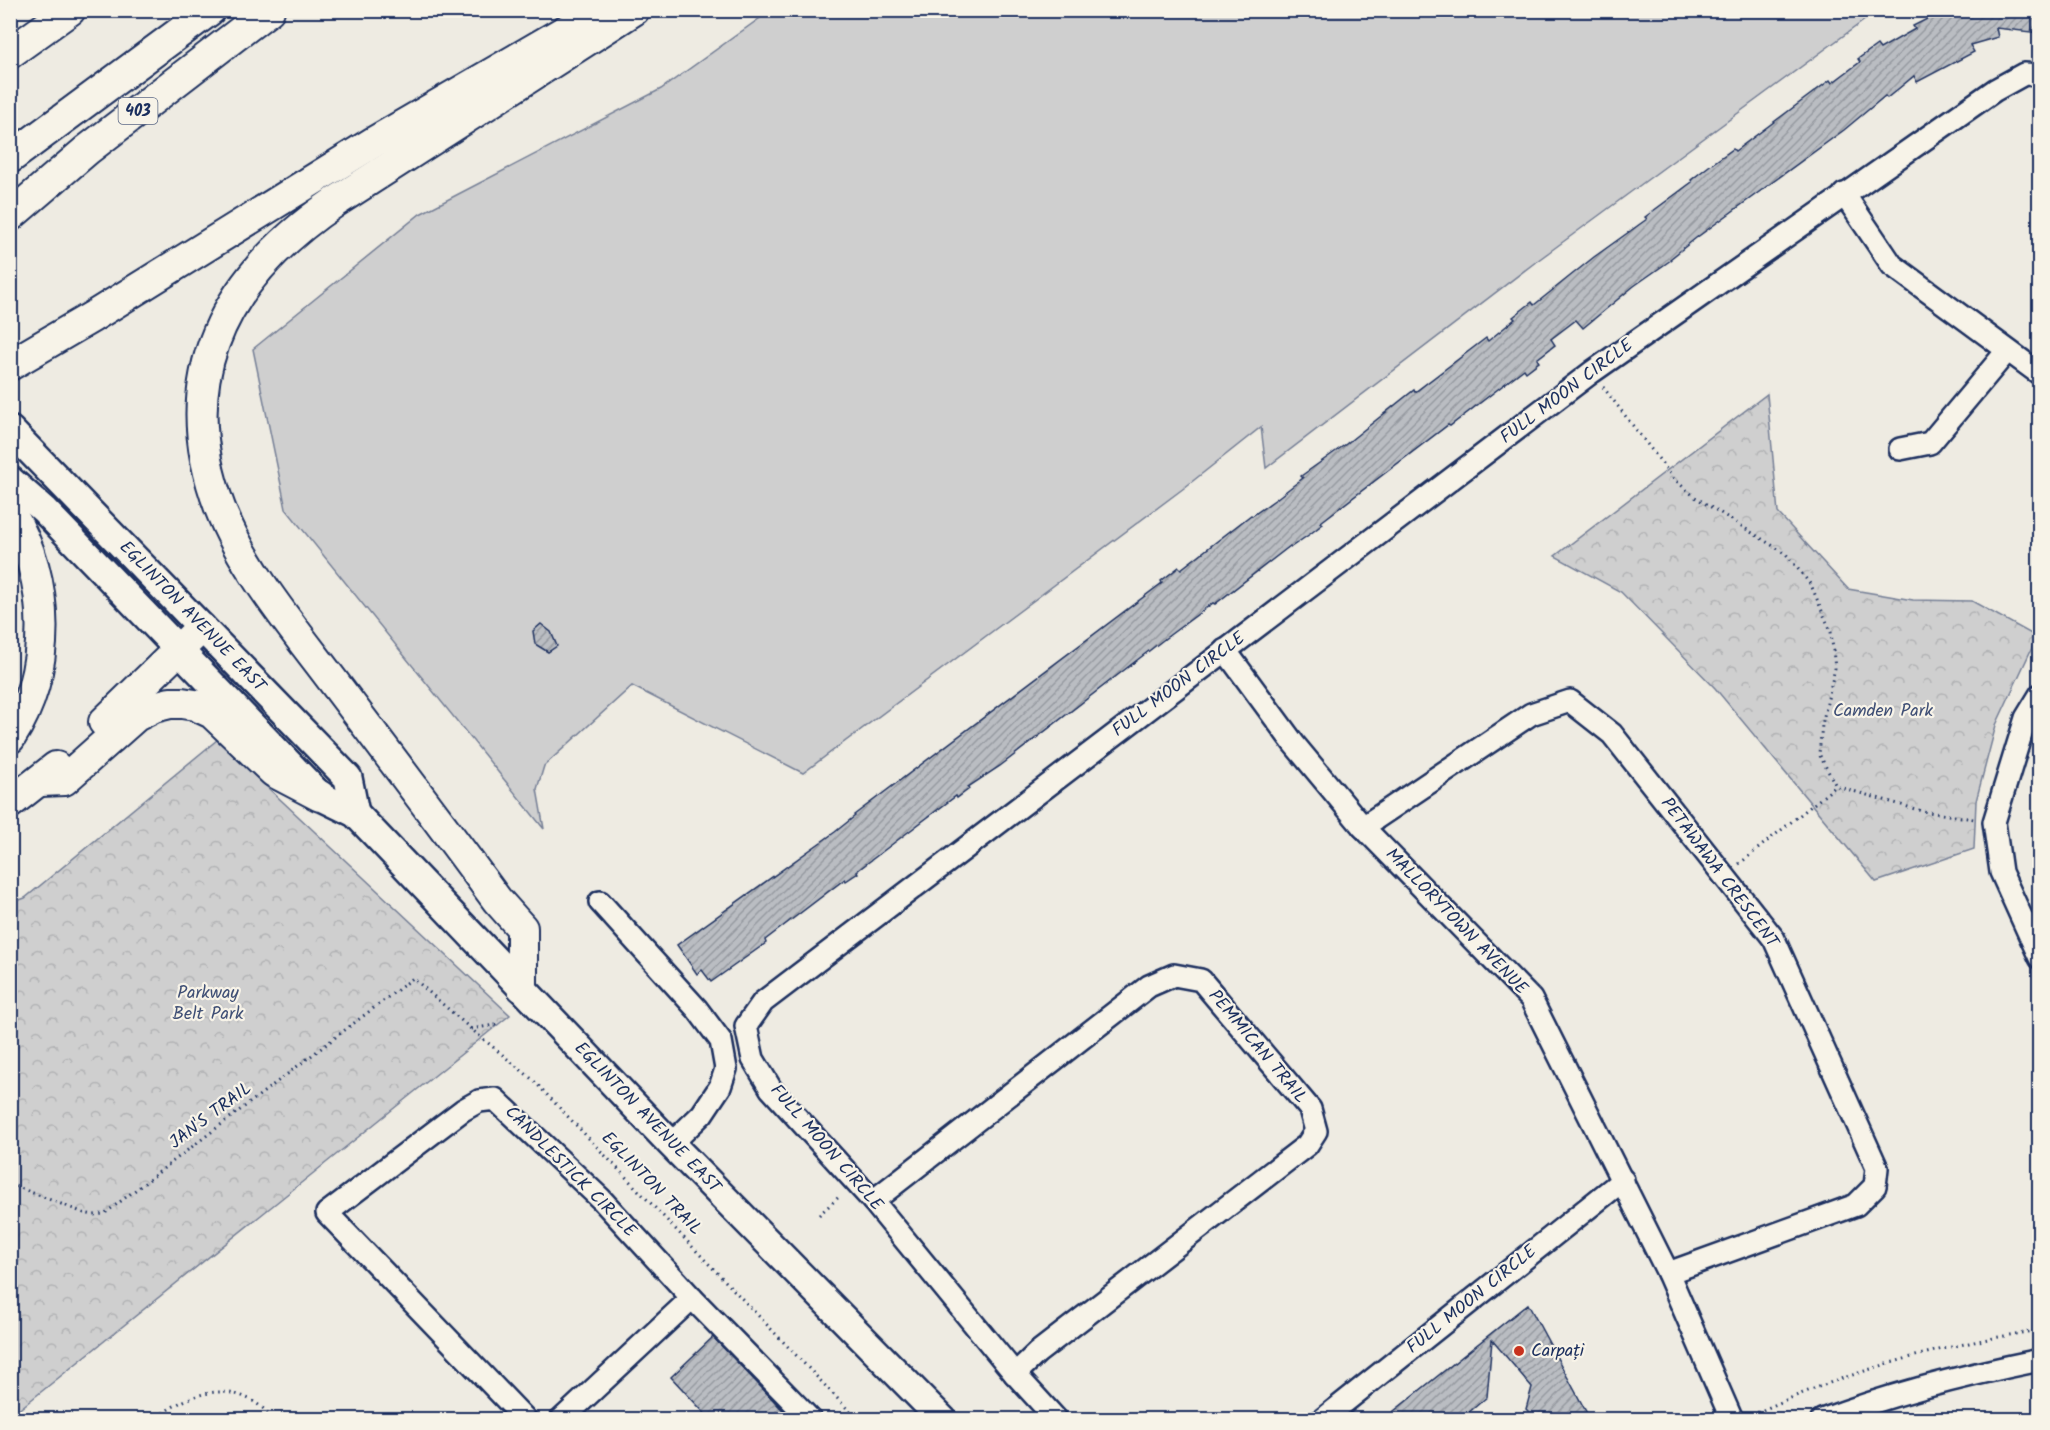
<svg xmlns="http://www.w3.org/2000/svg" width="2050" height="1430" viewBox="0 0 2050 1430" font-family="Kalam,sans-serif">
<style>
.green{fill:#cfcfcf;stroke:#757f96;stroke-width:1.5}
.park{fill:url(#park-crowns);stroke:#757f96;stroke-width:1.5}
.building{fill:url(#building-hatch);stroke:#1b2f5e;stroke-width:1.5}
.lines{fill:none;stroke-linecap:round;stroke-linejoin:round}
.minor-casing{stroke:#1b2f5e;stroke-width:26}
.major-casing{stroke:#1b2f5e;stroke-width:32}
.highway-casing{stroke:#1b2f5e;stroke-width:34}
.path{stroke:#1b2f5e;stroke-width:3;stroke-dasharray:1.5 4.5;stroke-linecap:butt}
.minor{stroke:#f7f3e8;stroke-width:21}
.major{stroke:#f7f3e8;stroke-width:27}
.highway{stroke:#f7f3e8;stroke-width:30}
.poi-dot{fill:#c8321e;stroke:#f7f3e8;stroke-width:2}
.labels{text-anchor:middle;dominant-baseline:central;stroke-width:4.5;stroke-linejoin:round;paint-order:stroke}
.shield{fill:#f7f3e8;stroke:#5d6a87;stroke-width:1.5}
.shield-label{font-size:16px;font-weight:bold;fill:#1b2f5e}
.street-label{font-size:18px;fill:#1b2f5e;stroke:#f7f3e8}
.park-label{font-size:18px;fill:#3f4f75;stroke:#f7f3e8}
.poi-label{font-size:18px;fill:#1b2f5e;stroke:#f7f3e8;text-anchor:start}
</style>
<defs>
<pattern id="park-crowns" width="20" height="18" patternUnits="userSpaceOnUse" patternTransform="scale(1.5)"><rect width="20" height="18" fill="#cfcfcf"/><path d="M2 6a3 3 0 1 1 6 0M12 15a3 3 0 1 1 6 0" fill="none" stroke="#b1b2b4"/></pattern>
<pattern id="building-hatch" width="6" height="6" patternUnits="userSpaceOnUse" patternTransform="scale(1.5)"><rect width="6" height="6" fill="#babdc2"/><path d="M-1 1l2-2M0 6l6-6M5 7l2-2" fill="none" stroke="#969aa1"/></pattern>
</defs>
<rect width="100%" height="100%" fill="#eeebe2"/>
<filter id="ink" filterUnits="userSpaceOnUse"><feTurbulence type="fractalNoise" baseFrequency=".0167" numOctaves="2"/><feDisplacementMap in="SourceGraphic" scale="12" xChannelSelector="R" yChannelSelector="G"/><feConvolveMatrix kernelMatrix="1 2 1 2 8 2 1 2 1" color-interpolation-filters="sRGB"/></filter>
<g filter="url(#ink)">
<path class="green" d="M770 11H1877L1537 261 1266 468 1261 427 1184 488 803 773 632 686 544 766 537 789 544 829 286 509 253 349 420 214 661 89Z"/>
<g class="park">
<path d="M1767 394 1778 513 1848 589 1913 600 1972 601 2037 637 1996 725 1976 801 1974 849 1876 882 1715 688 1621 592 1555 556Z"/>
<path d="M217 740 510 1015 11 1416V903L25 898Z"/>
</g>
<g class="building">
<path d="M1945 10H2040V33L1996 28 1998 37 1970 45 1974 52 1917 82 1914 76 1887 98 1885 96 1844 130 1696 238 1670 259 1671 260 1634 286 1583 328 1576 320 1551 339 1555 345 1537 359 1539 362 1526 372 1524 369 1450 426 1448 425 1321 522 1323 524 1310 534 1291 547 1290 546 1215 604 1213 603 1167 637 1000 766 968 787 969 789 957 798 956 796 895 842 857 871 858 873 846 881 845 879 765 940 766 943 711 982 702 970 697 974 677 945 835 832 855 816 854 815 1162 583 1161 581 1179 567 1181 569 1251 515 1252 516 1276 499 1303 478 1301 476 1346 444 1414 390 1415 392 1486 338 1488 341 1515 319 1513 317 1532 302 1534 305 1594 257 1647 219 1645 217 1692 182 1691 180 1709 166 1733 149 1735 151 1830 80 1832 83 1860 62 1858 59 1877 45 1880 49 1915 29 1913 26Z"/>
<path d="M541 624 551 632 557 646 548 652 535 644 533 631Z"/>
<path d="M1528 1304 1590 1419H1536L1526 1409 1532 1387 1492 1340 1487 1397 1461 1419H1384Z"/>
<path d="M713 1337 758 1384 791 1419H710L671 1377Z"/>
</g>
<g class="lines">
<defs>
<g id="minor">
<path d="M1844 194 1892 265 2040 374"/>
<path d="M1900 449 1930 443 2007 351"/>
<path d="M1225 650 1294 744 1363 827 1531 999 1668 1273 1732 1420"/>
<path d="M2040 695 2026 718 1994 822 2001 872 2040 958"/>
<path d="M1363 827 1531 714 1570 701 1612 734 1774 939 1877 1168 1875 1186 1856 1205 1668 1273"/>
<path d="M600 902 697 1009 721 1041 726 1069 720 1087 702 1114 671 1144"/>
<path d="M873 1201 1149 986 1174 975 1201 980 1310 1109 1316 1131 1307 1145 1037 1353 1015 1374"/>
<path d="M526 1420 327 1213 463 1110 479 1101 495 1099 601 1199 692 1298 811 1420"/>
<path d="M561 1420 692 1298"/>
<path d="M1057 1420 1015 1374 873 1201 771 1089 753 1059 746 1026 763 1002 1592 372 1995 90 2024 74 2040 75"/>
<path d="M1322 1420 1623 1180"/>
<path d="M1822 1420C1893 1393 1966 1375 2040 1360"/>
</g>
<g id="major">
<path d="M10 430 348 778 355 813"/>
<path d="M10 480 44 510 320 796 355 813 671 1144 943 1420"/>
</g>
<g id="highway">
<path d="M10 53 70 10"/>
<path d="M10 158 210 10"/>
<path d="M10 216 87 150 269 10"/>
<path d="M10 365 92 317 374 142 589 17"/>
<path d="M10 512C51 581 53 671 10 738"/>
<path d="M104 722 201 628"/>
<path d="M41 781 64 780 136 716 154 707 170 703H182L195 705 212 713 274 772 320 796"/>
<path d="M10 803 56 767"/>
<path d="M522 987V928L497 900C445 829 392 759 339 689 299 635 244 571 220 508 170 376 226 276 335 202L634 10"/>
</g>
</defs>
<use href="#minor" class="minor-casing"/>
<use href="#major" class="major-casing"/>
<use href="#highway" class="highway-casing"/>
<g class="path">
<path d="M1603 387 1674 479 1695 497 1786 554 1811 585 1831 632 1835 668 1822 725 1819 754 1836 786 1922 811 1974 819"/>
<path d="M1739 864 1836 786"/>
<path d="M471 1029 500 1024"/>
<path d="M10 1184 84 1213 93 1215 104 1214 413 978 471 1029 532 1079 858 1420"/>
<path d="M819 1215 841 1195"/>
<path d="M1752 1415C1842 1373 1941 1345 2040 1330"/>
<path d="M153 1420C194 1389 237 1377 275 1420"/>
</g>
<use href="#minor" class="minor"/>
<use href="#major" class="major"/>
<use href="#highway" class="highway"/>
</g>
</g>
<circle class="poi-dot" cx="1519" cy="1351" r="6"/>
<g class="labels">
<rect class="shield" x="118.5" y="98" width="39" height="26" rx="4.5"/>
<g class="shield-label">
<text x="138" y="111">403</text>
</g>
<g class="street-label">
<text transform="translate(1567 392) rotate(-37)">FULL MOON CIRCLE</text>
<text transform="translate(192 617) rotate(46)">EGLINTON AVENUE EAST</text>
<text transform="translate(1179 685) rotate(-37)">FULL MOON CIRCLE</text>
<text transform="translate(1719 873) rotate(53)">PETAWAWA CRESCENT</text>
<text transform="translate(1456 922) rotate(46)">MALLORYTOWN AVENUE</text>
<text transform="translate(1257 1047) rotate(50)">PEMMICAN TRAIL</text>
<text transform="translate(211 1116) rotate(-37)">JAN'S TRAIL</text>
<text transform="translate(647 1118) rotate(46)">EGLINTON AVENUE EAST</text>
<text transform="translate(826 1148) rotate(49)">FULL MOON CIRCLE</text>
<text transform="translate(570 1172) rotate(45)">CANDLESTICK CIRCLE</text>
<text transform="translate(651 1184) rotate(46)">EGLINTON TRAIL</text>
<text transform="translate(1472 1300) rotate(-39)">FULL MOON CIRCLE</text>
</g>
<g class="park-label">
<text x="1883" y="711">Camden Park</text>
<text x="208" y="993">Parkway<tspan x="208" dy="21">Belt Park</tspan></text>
</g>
<g class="poi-label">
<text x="1531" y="1351">Carpați</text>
</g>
</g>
<rect width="2050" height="1430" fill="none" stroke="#f7f3e8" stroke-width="36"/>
<rect x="18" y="18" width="2014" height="1394" fill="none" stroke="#1b2f5e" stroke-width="2" filter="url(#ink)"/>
</svg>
